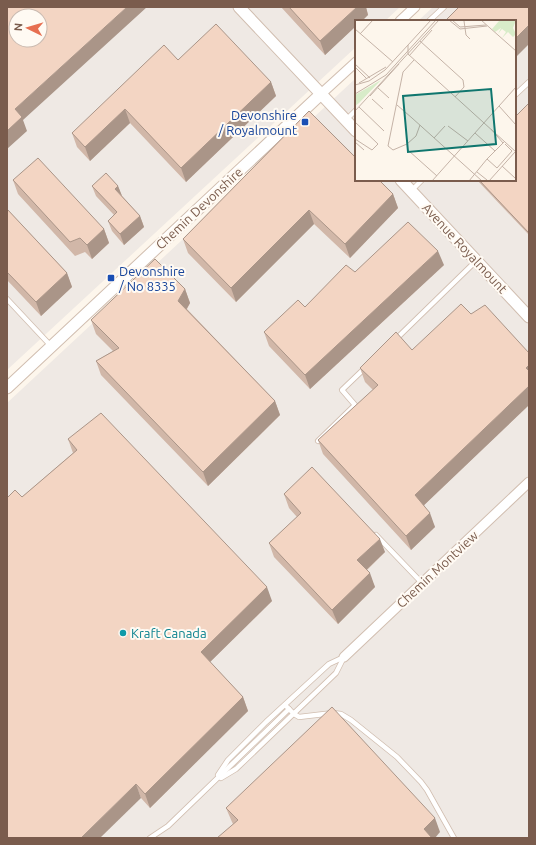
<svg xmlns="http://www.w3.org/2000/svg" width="536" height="845" viewBox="0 0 536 845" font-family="Ubuntu,sans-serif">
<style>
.industrial{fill:#efe9e4;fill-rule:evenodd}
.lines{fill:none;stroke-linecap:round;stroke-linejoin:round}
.service-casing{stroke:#d1beb0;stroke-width:6}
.minor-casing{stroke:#d1beb0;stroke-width:11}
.tertiary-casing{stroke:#d1beb0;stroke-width:13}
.service{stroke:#fff;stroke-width:4.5}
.minor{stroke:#fff;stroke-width:9}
.tertiary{stroke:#fff;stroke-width:11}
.wall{fill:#d1b7a8}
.shaded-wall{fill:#aa9588}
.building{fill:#f3d5c3;stroke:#aa9588;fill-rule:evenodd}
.transit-dot{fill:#1a4fb4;stroke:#fffaf3;stroke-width:1.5}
.culture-dot{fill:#0f9aa8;stroke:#fffaf3;stroke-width:1.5}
.labels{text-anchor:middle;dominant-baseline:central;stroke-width:4;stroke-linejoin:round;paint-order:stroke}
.transit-label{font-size:13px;fill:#164399;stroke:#fffaf3;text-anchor:end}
.street-label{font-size:13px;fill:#7a5c4d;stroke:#fffaf3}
.culture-label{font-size:13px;fill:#0d838f;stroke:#fffaf3;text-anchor:start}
.inset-road{fill:none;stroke:#c5b3a7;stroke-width:1}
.view{fill:#0f766e;fill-opacity:0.15;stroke:#0f766e;stroke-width:2}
.inset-edge{fill:none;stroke:#7a5c4d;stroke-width:2}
</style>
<rect width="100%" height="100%" fill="#fdf6ec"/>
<g class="industrial">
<path d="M7 7H400L385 21H356V47L7 370ZM16 16H40V40H16Z"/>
<path d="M433 7H529V838H7V403L356 78V180H515V21H418Z"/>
</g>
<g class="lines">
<defs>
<g id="service">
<path d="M429 21 444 7"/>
<path d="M515 95 529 82"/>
<path d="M346 120 356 110"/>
<path d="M411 191 422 180"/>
<path d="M7 299 51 346"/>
<path d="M396 339 476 261"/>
<path d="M318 441 355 405 342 390 366 367"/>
<path d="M376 535 422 583"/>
<path d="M285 705 294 714 299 717 333 713 341 714 351 720 397 757 421 782 427 790 454 838"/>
<path d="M218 775 228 760 266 722 329 664 344 657"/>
<path d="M221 778 236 769 336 673 344 657"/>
<path d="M150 838 168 826 289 709"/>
</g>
<g id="minor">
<path d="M400 21 415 7"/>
<path d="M321 94 356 62"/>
<path d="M344 657 529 482"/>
</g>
<g id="tertiary">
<path d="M239 7 356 131"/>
<path d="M401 180 529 317"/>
<path d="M7 388 321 94"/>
</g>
</defs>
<use href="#service" class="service-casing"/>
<use href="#minor" class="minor-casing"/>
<use href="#tertiary" class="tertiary-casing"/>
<use href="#service" class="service"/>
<use href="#minor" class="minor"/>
<use href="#tertiary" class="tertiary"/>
</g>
<g class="wall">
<path d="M281 7H366L368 15 356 21V26L325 55Z"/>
<path d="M178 60 271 82 276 96 186 182 130 123 90 161 77 147 72 133Z"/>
<path d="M529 103V235L477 180H515Z"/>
<path d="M309 111 393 194 398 208 350 258 314 224 236 302 188 253 183 239Z"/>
<path d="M13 180 104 229 109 243 92 259 85 252 75 256 18 194Z"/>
<path d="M92 186H118L122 196 140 216 144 227 124 245 112 231 108 221 114 215 96 196Z"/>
<path d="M7 209 67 273 72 287 41 316 7 280Z"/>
<path d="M444 265 310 389 269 346 264 332 305 307 355 272Z"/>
<path d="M185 289 190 303 187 309 275 401 280 415 208 486 101 375 96 361 113 351 96 334 91 320Z"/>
<path d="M471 314 529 353V405L424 505 435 527 411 550 323 454 318 440 373 390 365 382 360 368 412 350Z"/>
<path d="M68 439 272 601 210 662 243 697 248 711 150 808 141 798 22 497 73 453Z"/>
<path d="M284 494 385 552 367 570 375 587 338 624 274 557 269 543 297 517 289 508Z"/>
<path d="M226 808 440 832 233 824 232 822Z"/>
</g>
<g class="shaded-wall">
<path d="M127 7H147L23 120 27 131 7 149V131L15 109Z"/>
<path d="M357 7H366L368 15 362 21H356V26L325 55 320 41Z"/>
<path d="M529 25V44L515 58V39Z"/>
<path d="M271 82 276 96 186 182 181 168Z"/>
<path d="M125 109 130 123 90 161 85 147Z"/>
<path d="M118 186 122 196 115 189Z"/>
<path d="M393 194 398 208 350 258 345 244Z"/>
<path d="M309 210 314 224 236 302 231 288Z"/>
<path d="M140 216 144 227 124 245 120 234Z"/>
<path d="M104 229 109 243 92 259 87 245Z"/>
<path d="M438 251 444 265 310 389 305 375Z"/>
<path d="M67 273 72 287 41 316 36 302Z"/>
<path d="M185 289 190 303 183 315 178 301Z"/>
<path d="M529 365V377L526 368Z"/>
<path d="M529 386V405L420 509 415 495Z"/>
<path d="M275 401 280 415 208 486 203 472Z"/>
<path d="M430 513 435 527 411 550 406 536Z"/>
<path d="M380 539 385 552 362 574 357 560Z"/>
<path d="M370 573 375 587 338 624 332 610Z"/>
<path d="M267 587 272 601 206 666 201 652Z"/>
<path d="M243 697 248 711 150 808 145 794Z"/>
<path d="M136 784 141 798 100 838H81Z"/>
<path d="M435 818 440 832 435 838H427L424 829Z"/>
</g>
<g class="building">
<path d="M7 7H127L15 109 22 117 7 131ZM16 16H40V40H16Z"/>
<path d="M289 7H357L320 41Z"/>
<path d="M459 7H529V25L515 39V21H445Z"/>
<path d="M216 24 271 82 181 168 125 109 85 147 72 133 164 45 178 60Z"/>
<path d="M529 103V233L479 180H515V117Z"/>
<path d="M309 111 356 158V180H379L393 194 345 244 309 210 231 288 183 239Z"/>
<path d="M38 158 104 229 87 245 80 238 70 242 13 180Z"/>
<path d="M106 173 118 186 115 189 140 216 120 234 108 221 117 212 92 186Z"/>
<path d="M7 209 67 273 36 302 7 272Z"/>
<path d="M408 222 438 251 305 375 264 332 298 300 305 307 346 265 355 272Z"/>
<path d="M155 259 185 289 178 301 275 401 203 472 96 361 119 348 91 320Z"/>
<path d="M461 304 471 314 485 305 529 353V365L526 368 529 371V386L415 495 430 513 406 536 318 440 378 385 360 368 396 332 412 350Z"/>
<path d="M101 413 267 587 201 652 243 697 145 794 136 784 81 838H7V498L15 490 22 497 77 450 68 439Z"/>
<path d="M312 467 380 539 357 560 370 573 332 610 269 543 301 513 284 494Z"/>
<path d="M332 707 435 818 424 829 432 838H217L238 820 226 808Z"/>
</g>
<g class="transit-dot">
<rect x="301" y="118" width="8" height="8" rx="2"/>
<rect x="107" y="274" width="8" height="8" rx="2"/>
</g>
<circle class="culture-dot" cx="123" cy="633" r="4"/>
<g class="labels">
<g class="transit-label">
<text x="297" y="115">Devonshire<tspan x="297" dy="15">/ Royalmount</tspan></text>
<text x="119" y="271" text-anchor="start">Devonshire<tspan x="119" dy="15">/ No 8335</tspan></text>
</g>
<g class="street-label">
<text transform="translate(199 208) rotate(-43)">Chemin Devonshire</text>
<text transform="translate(465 248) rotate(47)">Avenue Royalmount</text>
<text transform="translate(437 569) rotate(-43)">Chemin Montview</text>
</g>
<g class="culture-label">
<text x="131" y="633">Kraft Canada</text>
</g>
</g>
<g transform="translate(355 20)">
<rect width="161" height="161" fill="#fdf6ec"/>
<path d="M161 0 158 8 161 14 158 17 153 12 147 18 151 12 147 9 143 14 146 8 140 12 137 9 144 1ZM26 60 4 83 0 86V75Z" fill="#d8ecc9"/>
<path class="inset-road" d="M94 0 105 9 132 6M97 0 105 7 131 5M126 0 161 31M109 1 111 15 115 19M0 9 38 42M5 14 18 0M65 21 108 60 109 67 100 77M53 25V34L161 132M54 36 77 10M59 40 48 52 33 126 38 130 52 124 61 116 65 105M0 44 15 58M0 47 12 59M4 63 31 47M0 65 14 61 30 50 76 0M23 68 34 78M0 74 31 55 81 0M15 76 44 44M17 79 28 89M42 85 57 98M144 86 161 105M4 87 29 111M0 91 84 0M57 98 127 161M0 102 23 124 17 130 0 119M93 106 113 121M136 109 148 123M120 113 140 131M79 118 90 106M150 121 132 139 142 148 157 131 150 124M0 122 9 130M54 131 82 156M147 146 160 158M122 152 132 160M77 161 161 67M114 161 132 139M134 161 160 132"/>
<path class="view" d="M136 69 141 124 53 132 48 76Z"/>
<rect width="161" height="161" class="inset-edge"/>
</g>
<rect width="536" height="845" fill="none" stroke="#7a5c4d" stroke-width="16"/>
<g transform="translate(28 28) rotate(275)"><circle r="19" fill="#fffaf3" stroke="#cabbb1"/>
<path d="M0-3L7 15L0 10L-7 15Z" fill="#e76f51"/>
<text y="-6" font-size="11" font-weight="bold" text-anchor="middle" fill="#7a5c4d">N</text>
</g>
</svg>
